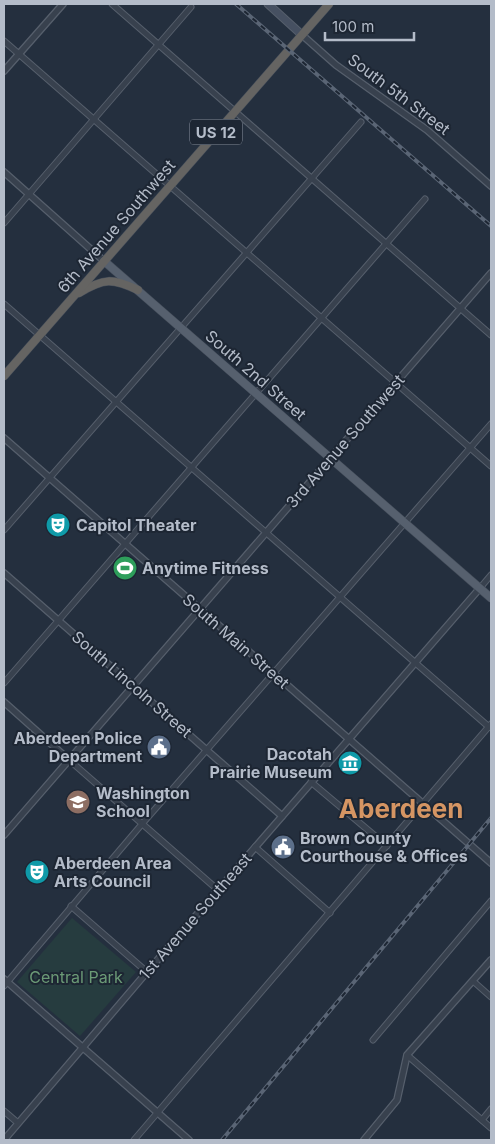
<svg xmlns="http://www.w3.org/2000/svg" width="495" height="1144" viewBox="0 0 495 1144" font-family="Inter,sans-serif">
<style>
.green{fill:#263c3f}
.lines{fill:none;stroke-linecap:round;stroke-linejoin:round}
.minor-casing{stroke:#565f6c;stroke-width:7}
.tertiary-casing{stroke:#565f6c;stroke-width:8}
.secondary-casing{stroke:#565f6c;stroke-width:9}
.primary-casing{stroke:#414a57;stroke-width:9}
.trunk-casing{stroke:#434c59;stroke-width:9}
.minor{stroke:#38414e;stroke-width:5}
.tertiary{stroke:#38414e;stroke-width:5.5}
.secondary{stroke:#465061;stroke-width:7}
.primary{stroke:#56606e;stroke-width:8}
.trunk{stroke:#656462;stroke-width:8}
.rail-casing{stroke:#5a6575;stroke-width:4}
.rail{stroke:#1d2633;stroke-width:2;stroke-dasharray:5.5;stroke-linecap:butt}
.labels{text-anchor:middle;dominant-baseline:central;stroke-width:4;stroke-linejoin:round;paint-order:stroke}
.shield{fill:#1d2633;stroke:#878f9c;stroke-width:1}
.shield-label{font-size:15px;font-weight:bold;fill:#b4bcc9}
.street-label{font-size:16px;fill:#b4bcc9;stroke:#1d2633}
.poi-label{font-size:16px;font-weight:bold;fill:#b4bcc9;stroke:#1d2633;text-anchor:start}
.park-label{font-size:16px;fill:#6b9a76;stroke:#1d2633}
.town-label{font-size:26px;font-weight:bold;fill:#d59563;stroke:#1d2633}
</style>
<rect width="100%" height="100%" fill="#242f3e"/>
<path class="green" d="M72 918 136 972 80 1036 17 982Z"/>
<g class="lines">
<defs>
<g id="minor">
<path d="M112 4 491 335"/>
<path d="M4 41 491 466"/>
<path d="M4 223 191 7"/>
<path d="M4 304 489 727"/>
<path d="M4 530 361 122"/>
<path d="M480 588 491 575"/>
<path d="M4 683 425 199"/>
<path d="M68 759 218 890"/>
<path d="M311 782 387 846"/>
<path d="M255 847 330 913"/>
<path d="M71 906 147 972"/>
<path d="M473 981 491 997"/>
<path d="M4 986 142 824 491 424"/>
<path d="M373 1040 491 901"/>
<path d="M407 1055 491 1128"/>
<path d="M4 1111 18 1123"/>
<path d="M482 1120 491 1109"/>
<path d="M134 1140 491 724"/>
</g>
<g id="tertiary">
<path d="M301 34 336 65 427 130 491 186"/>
<path d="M4 71 63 4"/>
<path d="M4 172 104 261"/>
<path d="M4 438 491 863"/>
<path d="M4 573 282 816"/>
<path d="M4 702 68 759"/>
<path d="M4 835 491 273"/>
<path d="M4 979 189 1140"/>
<path d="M4 1140 147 972 480 588"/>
<path d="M364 1140 397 1100 407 1055 491 960"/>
</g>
<path id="secondary" d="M268 4 301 34"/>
<path id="primary" d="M104 261 491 598"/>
<g id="trunk">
<path d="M79 293C104 278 112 278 138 290"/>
<path d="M4 376 329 4"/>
</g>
</defs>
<use href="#minor" class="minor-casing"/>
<use href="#tertiary" class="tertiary-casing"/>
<use href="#secondary" class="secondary-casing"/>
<use href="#primary" class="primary-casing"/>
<use href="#trunk" class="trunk-casing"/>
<use href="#minor" class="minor"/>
<use href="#tertiary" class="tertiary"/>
<use href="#secondary" class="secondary"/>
<use href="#primary" class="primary"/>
<use href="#trunk" class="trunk"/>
<defs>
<g id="rail">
<path d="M236 4 491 226"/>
<path d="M222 1140 491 818"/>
</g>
</defs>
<use href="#rail" class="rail-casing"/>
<use href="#rail" class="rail"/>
</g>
<defs>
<symbol id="theatre-disc" viewBox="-11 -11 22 22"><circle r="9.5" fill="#0f9aa8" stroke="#1d2633"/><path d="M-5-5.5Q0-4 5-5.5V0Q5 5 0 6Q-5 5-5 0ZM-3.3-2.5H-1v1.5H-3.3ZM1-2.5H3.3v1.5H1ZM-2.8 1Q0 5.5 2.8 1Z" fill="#fff"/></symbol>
<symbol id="stadium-disc" viewBox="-11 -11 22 22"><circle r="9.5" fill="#2e9e5b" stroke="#1d2633"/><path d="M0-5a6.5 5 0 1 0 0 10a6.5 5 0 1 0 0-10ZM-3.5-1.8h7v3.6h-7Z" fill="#fff"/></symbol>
<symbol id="civic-disc" viewBox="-11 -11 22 22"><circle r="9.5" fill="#5c6f8a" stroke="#1d2633"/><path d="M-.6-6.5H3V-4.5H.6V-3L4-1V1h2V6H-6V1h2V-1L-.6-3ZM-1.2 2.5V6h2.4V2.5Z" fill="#fff"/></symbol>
<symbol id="museum-disc" viewBox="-11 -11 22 22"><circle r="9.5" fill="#0f9aa8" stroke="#1d2633"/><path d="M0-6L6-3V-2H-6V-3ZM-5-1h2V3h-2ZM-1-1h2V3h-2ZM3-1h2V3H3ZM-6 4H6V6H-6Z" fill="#fff"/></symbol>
<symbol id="school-disc" viewBox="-11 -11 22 22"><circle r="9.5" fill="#8d6e63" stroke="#1d2633"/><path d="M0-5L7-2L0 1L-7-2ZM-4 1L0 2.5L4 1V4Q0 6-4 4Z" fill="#fff"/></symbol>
</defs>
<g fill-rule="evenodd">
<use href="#theatre-disc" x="44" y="511" width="28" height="28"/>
<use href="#stadium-disc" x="111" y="554" width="28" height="28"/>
<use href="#civic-disc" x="145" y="733" width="28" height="28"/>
<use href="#museum-disc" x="336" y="749" width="28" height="28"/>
<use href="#school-disc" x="64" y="788" width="28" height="28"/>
<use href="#civic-disc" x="269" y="833" width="28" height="28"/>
<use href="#theatre-disc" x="23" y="858" width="28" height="28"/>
</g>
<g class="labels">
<rect class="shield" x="190" y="119.5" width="52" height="25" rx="4"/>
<g class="shield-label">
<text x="216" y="132">US 12</text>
</g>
<g class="street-label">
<text transform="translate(399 94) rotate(37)">South 5th Street</text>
<text transform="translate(116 226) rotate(-49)">6th Avenue Southwest</text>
<text transform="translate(256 375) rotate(41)">South 2nd Street</text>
<text transform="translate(345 441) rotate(-49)">3rd Avenue Southwest</text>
<text transform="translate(236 641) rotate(41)">South Main Street</text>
<text transform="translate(132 684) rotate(41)">South Lincoln Street</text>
<text transform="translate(195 916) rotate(-49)">1st Avenue Southeast</text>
</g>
<g class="poi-label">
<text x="76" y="525">Capitol Theater</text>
<text x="142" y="568">Anytime Fitness</text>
<text x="142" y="738" text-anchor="end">Aberdeen Police<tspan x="142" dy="18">Department</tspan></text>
<text x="332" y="754" text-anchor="end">Dacotah<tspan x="332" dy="18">Prairie Museum</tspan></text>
<text x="96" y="793">Washington<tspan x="96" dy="18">School</tspan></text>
<text x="300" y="838">Brown County<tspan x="300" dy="18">Courthouse &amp; Offices</tspan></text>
<text x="54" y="863">Aberdeen Area<tspan x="54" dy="18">Arts Council</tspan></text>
</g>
<g class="park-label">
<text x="76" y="977">Central Park</text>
</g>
<g class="town-label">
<text x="401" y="808">Aberdeen</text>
</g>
</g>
<rect width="495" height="1144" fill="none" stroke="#b4bcc9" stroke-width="10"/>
<path d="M325 32v8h89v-8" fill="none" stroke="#b4bcc9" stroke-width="2.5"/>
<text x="332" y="32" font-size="15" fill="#b4bcc9" stroke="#1d2633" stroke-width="4" paint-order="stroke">100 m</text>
</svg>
